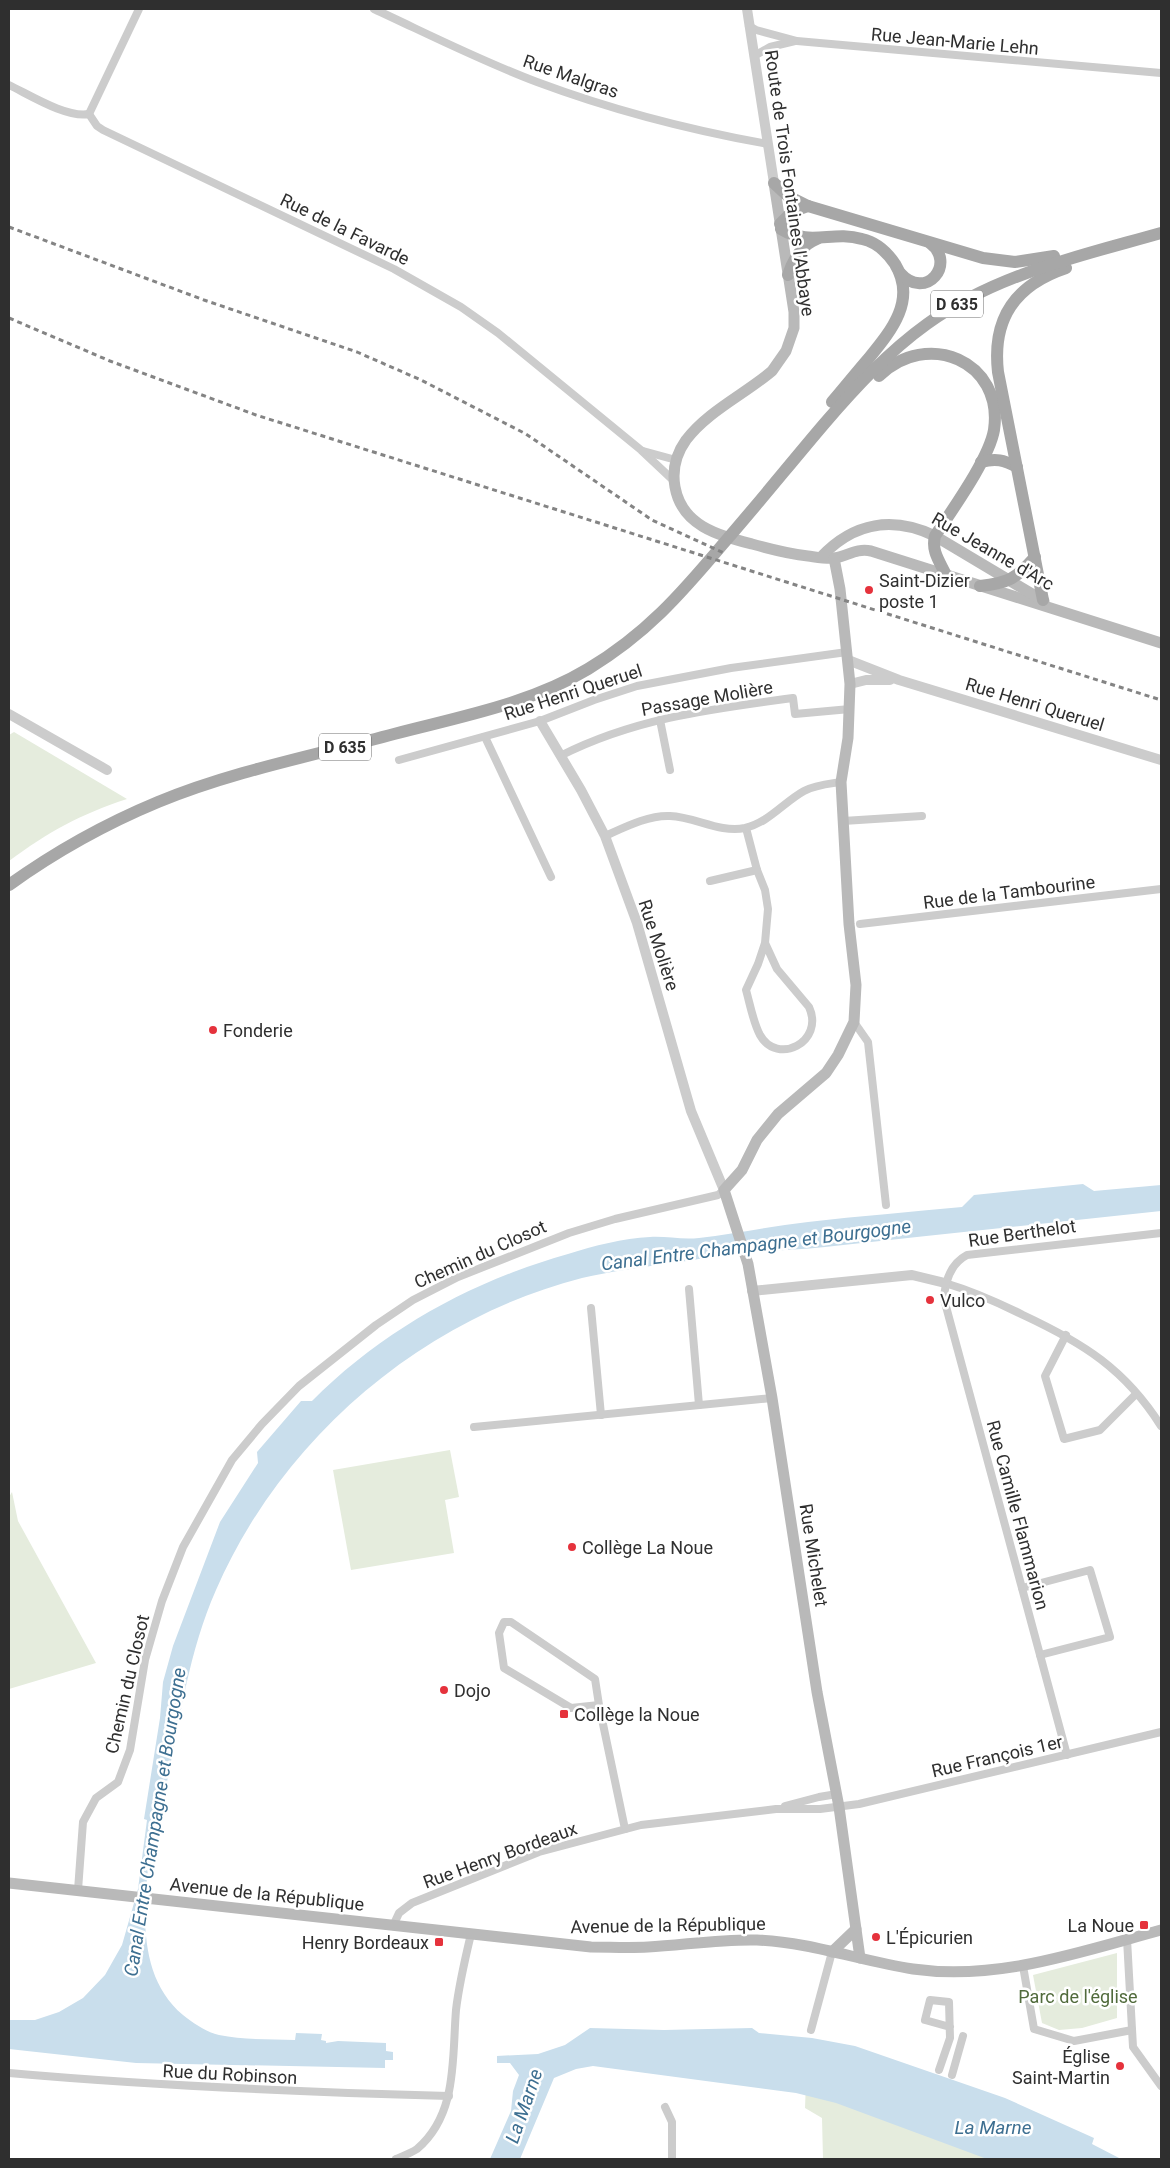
<svg xmlns="http://www.w3.org/2000/svg" width="1170" height="2168" viewBox="0 0 1170 2168" font-family="Roboto,sans-serif">
<style>
.green{fill:#e5ecdd}
.water{fill:#c9deec}
.lines{fill:none;stroke-linecap:round;stroke-linejoin:round}
.minor{stroke:#ccc;stroke-width:8}
.tertiary{stroke:#ccc;stroke-width:10}
.secondary{stroke:#b9b9b9;stroke-width:11}
.primary{stroke:#a7a7a7;stroke-width:12}
.rail{stroke:#848484;stroke-width:3;stroke-dasharray:5 4;stroke-linecap:butt}
.poi-dot{fill:#e5323c;stroke:#fff;stroke-width:2}
.labels{text-anchor:middle;dominant-baseline:central;stroke-width:5;stroke-linejoin:round;paint-order:stroke}
.shield{fill:#fff;stroke:#6d6d6d;stroke-width:1}
.shield-label{font-size:16px;font-weight:bold;fill:#2f2f2f}
.street-label{font-size:18px;fill:#2f2f2f;stroke:#fff}
.poi-label{font-size:18px;fill:#2f2f2f;stroke:#fff;text-anchor:start}
.park-label{font-size:18px;fill:#516b3c;stroke:#fff}
.water-label{font-size:19px;font-style:italic;fill:#3d6f91;stroke:#fff}
</style>
<rect width="100%" height="100%" fill="#fff"/>
<g class="green">
<path d="M14 732 127 799C81 814 48 832 9 861V735Z"/>
<path d="M450 1450 459 1497 445 1500 454 1553 351 1570 333 1470Z"/>
<path d="M12 1492 18 1521 96 1663 9 1689V1497Z"/>
<path d="M1117 1953V2018L1082 2028 1059 2030 1042 2023 1033 1975Z"/>
<path d="M806 2082 1048 2159H823L822 2118 805 2108Z"/>
</g>
<g class="water">
<path d="M1083 1184 1094 1191 1161 1185V1211C1049 1223 937 1235 825 1247 801 1250 776 1250 752 1252 726 1254 700 1259 673 1263 643 1267 612 1271 582 1278 422 1319 282 1438 216 1590 183 1665 178 1743 158 1821H154C147 1882 128 1969 183 2015 193 2023 206 2032 219 2035 243 2040 271 2039 295 2040L296 2033 322 2034 321 2040 326 2041V2043L338 2041 386 2043V2051L393 2052V2060H385V2068L136 2063 9 2049V2020H35L59 2012 83 1998 105 1975 122 1945 138 1889 147 1820 144 1819 160 1718 163 1682 173 1646 220 1522 258 1463 257 1452 301 1401H312C383 1330 472 1281 568 1254 594 1246 623 1238 650 1237 666 1236 682 1240 699 1238 735 1234 771 1226 808 1222 859 1216 911 1212 962 1207L974 1195Z"/>
<path d="M590 2028 664 2030 752 2028 759 2033 812 2038 855 2046 1005 2098 1094 2138 1092 2144 1121 2159H987L836 2103 796 2093 593 2066 576 2069 554 2078 520 2159H490L511 2111 513 2091 519 2075 510 2063H497V2056L538 2054 565 2045Z"/>
</g>
<g class="lines">
<g class="minor">
<path d="M374 9C428 34 481 61 537 82 612 110 689 130 768 144"/>
<path d="M749 26 756 30 797 41 1161 73"/>
<path d="M754 56 770 47 795 41"/>
<path d="M9 85C30 95 66 118 89 114L97 126 103 130 394 269 461 307 498 333 641 450 674 481"/>
<path d="M89 114 139 9"/>
<path d="M643 451 676 460"/>
<path d="M660 720 670 770"/>
<path d="M485 737 551 877"/>
<path d="M560 756C635 718 711 709 793 698L795 714 850 709"/>
<path d="M399 760 540 721 594 700 637 686 731 668 847 652"/>
<path d="M843 821 922 816"/>
<path d="M746 828 757 870 765 890 768 909 765 943 777 969 809 1007C825 1042 777 1066 760 1035 753 1022 750 1004 746 990L758 964 765 943"/>
<path d="M605 836C625 827 648 815 670 816 696 817 719 833 745 828 768 823 784 802 804 791 815 785 828 784 841 782"/>
<path d="M710 881 757 870"/>
<path d="M860 924 1161 889"/>
<path d="M854 1022 868 1042 886 1205"/>
<path d="M945 1283C972 1291 997 1302 1023 1315 1083 1343 1125 1369 1161 1426"/>
<path d="M689 1289 699 1405"/>
<path d="M591 1308 601 1415"/>
<path d="M1066 1335 1045 1376 1064 1439 1100 1430 1136 1394"/>
<path d="M474 1427 772 1398"/>
<path d="M1022 1588 1090 1570 1110 1637 1040 1655"/>
<path d="M599 1705 571 1708 504 1668 499 1633 504 1622H511L595 1679 599 1705 625 1829"/>
<path d="M1067 1755 944 1299C945 1281 950 1264 967 1255L1161 1233"/>
<path d="M785 1806 819 1797 837 1794"/>
<path d="M78 1890 83 1822 96 1798 118 1782 130 1750 145 1660 162 1601 183 1547 232 1460 262 1424 299 1386 376 1325 413 1300 458 1277 569 1233 615 1219 718 1195 724 1190"/>
<path d="M393 1926 399 1913 412 1903 539 1852 641 1825 776 1809H820L859 1804 1161 1732"/>
<path d="M1127 1939 1133 2047 1161 2086"/>
<path d="M1023 1966 1034 2029 1074 2041 1132 2030"/>
<path d="M811 2030 832 1952"/>
<path d="M939 2070 950 2038 949 2002 930 2000 925 2020 950 2027"/>
<path d="M9 2073C156 2086 302 2092 449 2096"/>
<path d="M952 2075 963 2036"/>
<path d="M665 2107 672 2122V2159"/>
<path d="M396 2159C403 2156 411 2153 417 2149 458 2114 452 2058 456 2010 459 1984 465 1959 471 1934"/>
</g>
<g class="tertiary">
<path d="M747 9 774 183"/>
<path d="M848 660 899 680 1161 760"/>
<path d="M850 684 866 680H890"/>
<path d="M9 714 107 770"/>
<path d="M540 721 581 790 605 836 637 923 691 1111 724 1190"/>
<path d="M752 1291 912 1275 945 1283"/>
</g>
<g class="secondary">
<path d="M774 183 794 312V328L786 351 772 371C745 394 708 411 686 440 676 454 672 470 675 487 682 526 718 535 752 544 770 549 789 554 808 556 816 557 826 559 835 558 848 556 856 548 871 551L1161 643"/>
<path d="M821 557C854 522 893 516 935 536L1044 601"/>
<path d="M834 558 840 589 850 684 848 738 841 782 849 924 856 985 854 1022 838 1055 826 1073 778 1114 757 1140 742 1170 724 1190 748 1264 772 1398 817 1692 839 1807 860 1958"/>
<path d="M9 1883 591 1947C610 1947 629 1948 648 1947 684 1945 721 1939 757 1940 810 1942 861 1961 913 1969 998 1981 1080 1952 1161 1930"/>
<path d="M832 1952 856 1929"/>
</g>
<g class="primary">
<path d="M774 183 788 196 808 206 983 258 1015 262 1054 256"/>
<path d="M780 224 792 212 808 206"/>
<path d="M781 229C811 247 832 230 862 239 876 242 887 252 895 264 917 300 891 331 869 358 856 373 844 388 832 402"/>
<path d="M900 273C926 302 957 263 930 243"/>
<path d="M788 275C793 260 801 245 817 239"/>
<path d="M879 376C927 329 1004 361 994 430 989 459 952 510 935 536 931 551 940 562 946 575"/>
<path d="M981 462C996 458 1004 460 1017 467"/>
<path d="M980 586C1008 583 1016 579 1035 557"/>
<path d="M1043 600 998 372C992 319 1015 285 1066 268"/>
<path d="M9 885C55 852 105 824 158 802 233 771 316 755 394 734 459 717 530 704 588 669 646 634 680 595 723 544 757 505 790 464 824 424 855 388 888 352 927 324 996 274 1080 256 1161 233"/>
</g>
<g class="rail">
<path d="M9 227 204 300 357 352 421 380 526 434 652 520 726 554"/>
<path d="M9 318 110 361 256 415 1161 700"/>
</g>
</g>
<g class="poi-dot">
<circle cx="869" cy="590" r="5"/>
<circle cx="213" cy="1030" r="5"/>
<circle cx="930" cy="1300" r="5"/>
<circle cx="572" cy="1547" r="5"/>
<circle cx="444" cy="1690" r="5"/>
<rect x="559" y="1709" width="10" height="10" rx="2.5"/>
<rect x="1139" y="1920" width="10" height="10" rx="2.5"/>
<circle cx="876" cy="1937" r="5"/>
<rect x="434" y="1937" width="10" height="10" rx="2.5"/>
<circle cx="1120" cy="2066" r="5"/>
</g>
<g class="labels">
<g class="shield">
<rect x="931" y="290.5" width="52" height="27" rx="4"/>
<rect x="319" y="733.5" width="52" height="27" rx="4"/>
</g>
<g class="shield-label">
<text x="957" y="304">D 635</text>
<text x="345" y="747">D 635</text>
</g>
<g class="street-label">
<text transform="translate(955 41) rotate(5)">Rue Jean-Marie Lehn</text>
<text transform="translate(571 76) rotate(19)">Rue Malgras</text>
<text transform="translate(790 183) rotate(82)">Route de Trois Fontaines l'Abbaye</text>
<text transform="translate(345 229) rotate(26)">Rue de la Favarde</text>
<text transform="translate(993 551) rotate(30)">Rue Jeanne d'Arc</text>
<text transform="translate(573 692) rotate(-18)">Rue Henri Queruel</text>
<text transform="translate(707 698) rotate(-10)">Passage Molière</text>
<text transform="translate(1035 704) rotate(17)">Rue Henri Queruel</text>
<text transform="translate(1009 892) rotate(-7)">Rue de la Tambourine</text>
<text transform="translate(659 945) rotate(72)">Rue Molière</text>
<text transform="translate(1022 1233) rotate(-8)">Rue Berthelot</text>
<text transform="translate(480 1254) rotate(-24)">Chemin du Closot</text>
<text transform="translate(1018 1515) rotate(75)">Rue Camille Flammarion</text>
<text transform="translate(814 1555) rotate(81)">Rue Michelet</text>
<text transform="translate(127 1684) rotate(-77)">Chemin du Closot</text>
<text transform="translate(997 1756) rotate(-13)">Rue François 1er</text>
<text transform="translate(500 1855) rotate(-20)">Rue Henry Bordeaux</text>
<text transform="translate(267 1894) rotate(6)">Avenue de la République</text>
<text transform="translate(668 1925) rotate(-1)">Avenue de la République</text>
<text transform="translate(230 2074) rotate(3)">Rue du Robinson</text>
</g>
<g class="poi-label">
<text x="879" y="580">Saint-Dizier<tspan x="879" dy="21">poste 1</tspan></text>
<text x="223" y="1030">Fonderie</text>
<text x="940" y="1300">Vulco</text>
<text x="582" y="1547">Collège La Noue</text>
<text x="454" y="1690">Dojo</text>
<text x="574" y="1714">Collège la Noue</text>
<text x="1134" y="1925" text-anchor="end">La Noue</text>
<text x="886" y="1937">L'Épicurien</text>
<text x="429" y="1942" text-anchor="end">Henry Bordeaux</text>
<text x="1110" y="2056" text-anchor="end">Église<tspan x="1110" dy="21">Saint-Martin</tspan></text>
</g>
<g class="park-label">
<text x="1078" y="1996">Parc de l'église</text>
</g>
<g class="water-label">
<text transform="translate(756 1245) rotate(-7)">Canal Entre Champagne et Bourgogne</text>
<text transform="translate(155 1822) rotate(-81)">Canal Entre Champagne et Bourgogne</text>
<text transform="translate(524 2106) rotate(-71)">La Marne</text>
<text x="993" y="2127">La Marne</text>
</g>
</g>
<rect width="1170" height="2168" fill="none" stroke="#2f2f2f" stroke-width="20"/>
</svg>
